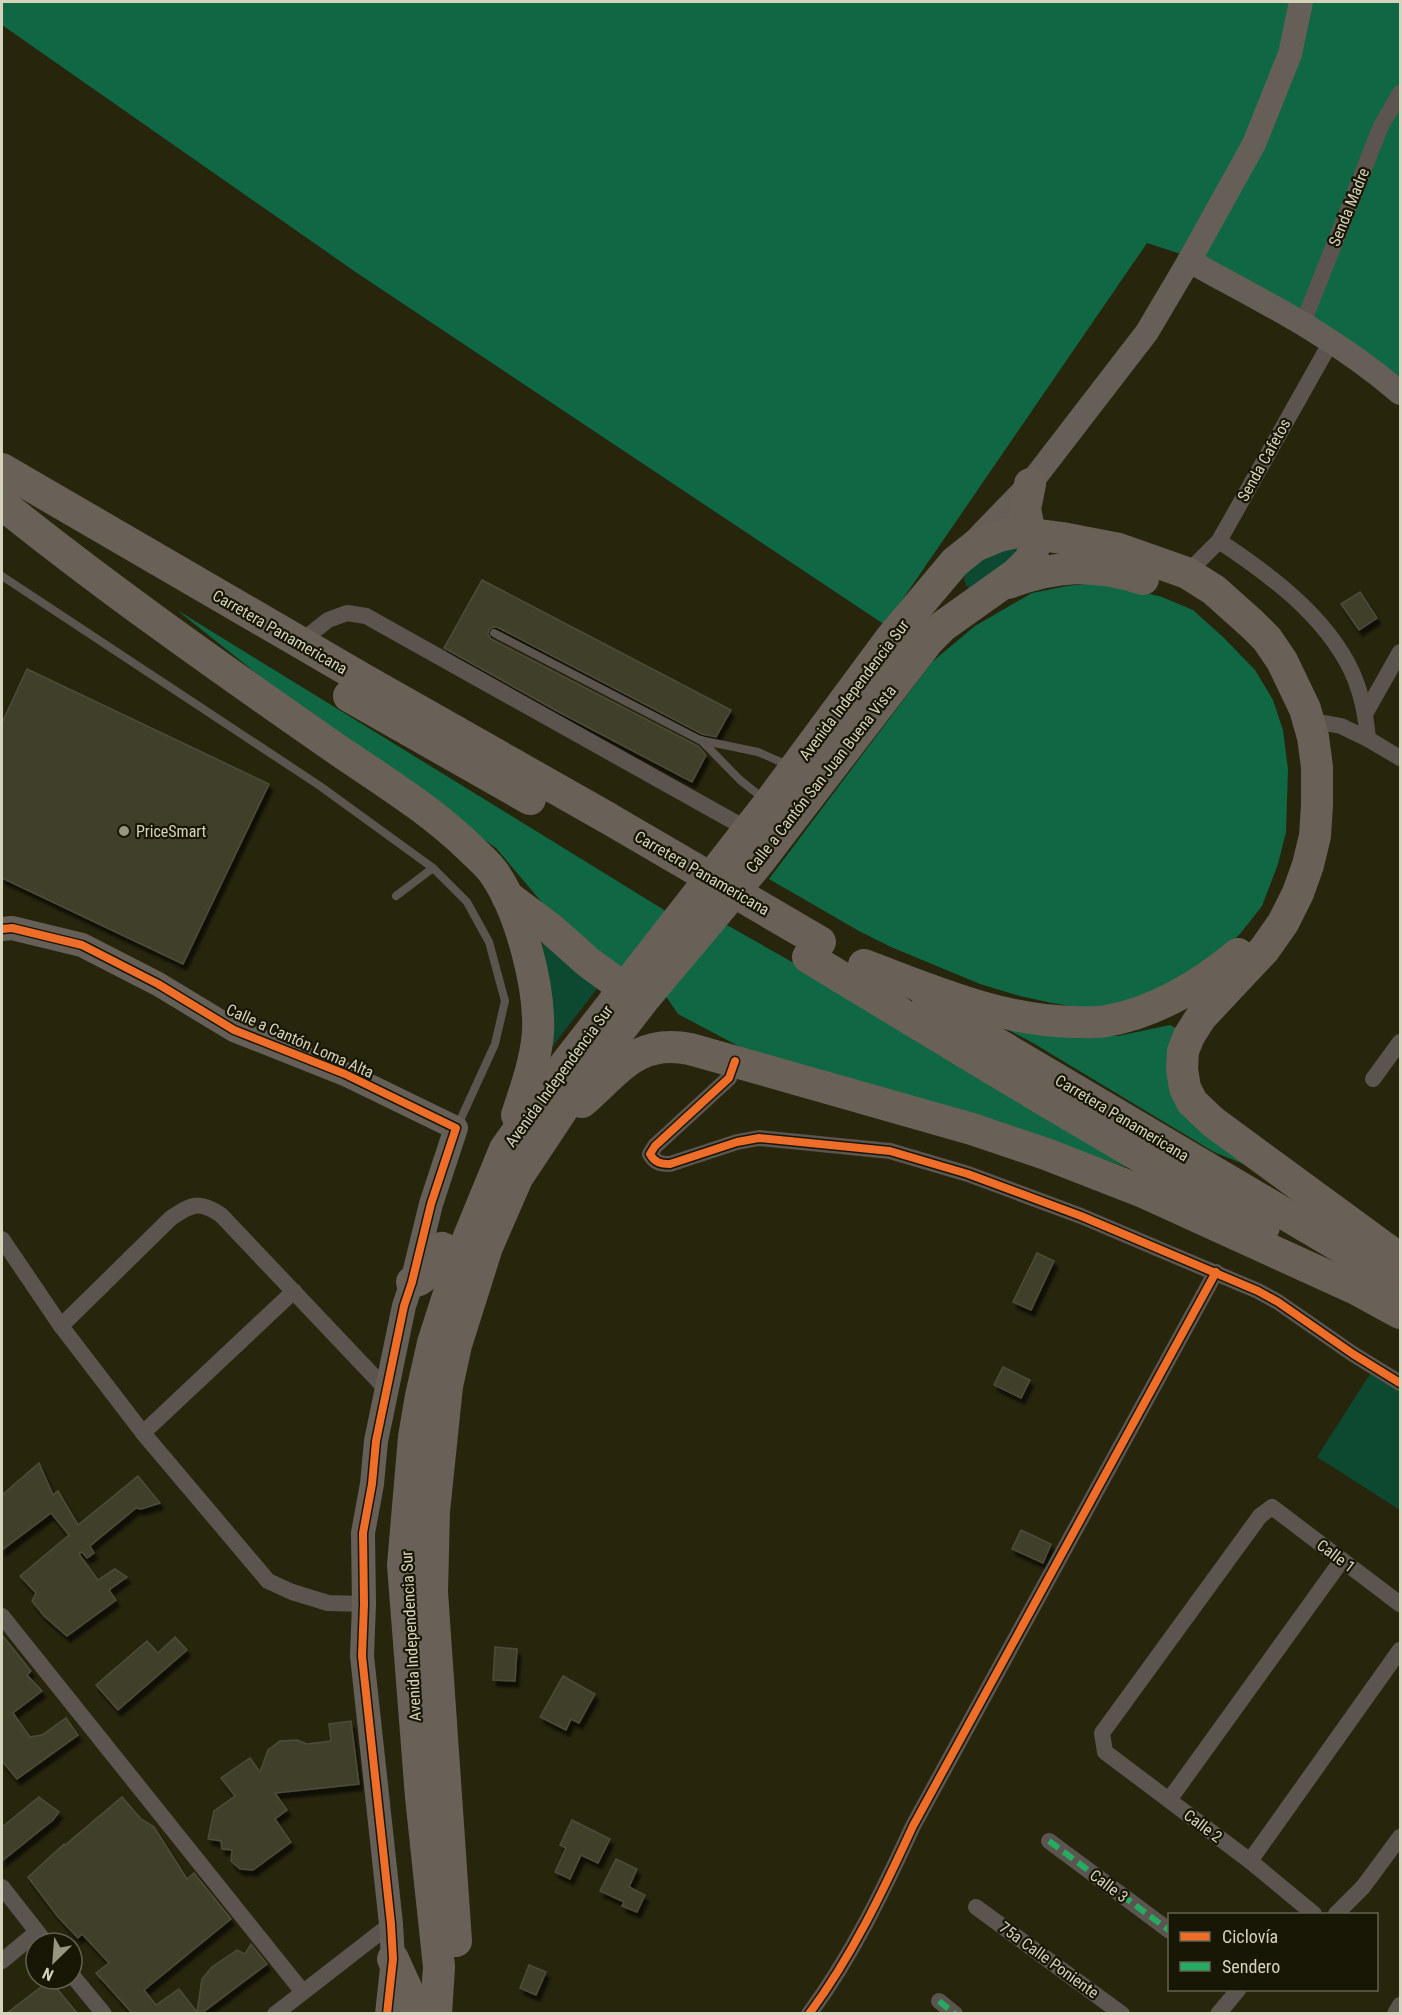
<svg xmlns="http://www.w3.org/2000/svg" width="1402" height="2015" viewBox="0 0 1402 2015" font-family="'Roboto Condensed',sans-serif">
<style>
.green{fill:#0d4930}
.forest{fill:#0f6744}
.building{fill:#413f2c;stroke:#4e4c39;stroke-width:1.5;filter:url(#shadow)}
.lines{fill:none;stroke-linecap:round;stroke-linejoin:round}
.lane{stroke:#5c554f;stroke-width:8}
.street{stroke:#5c554f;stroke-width:16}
.secondary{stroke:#665f58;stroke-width:24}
.highway{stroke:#696158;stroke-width:32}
.highway-bridge{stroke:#696158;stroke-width:32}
.quiet{stroke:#26ab63;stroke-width:6;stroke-dasharray:12 6;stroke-linecap:butt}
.cycleway-casing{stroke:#181605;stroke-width:11}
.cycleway{stroke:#ee6e29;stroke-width:8}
.poi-dot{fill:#98967f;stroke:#181605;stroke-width:2}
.labels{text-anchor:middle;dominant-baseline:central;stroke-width:4.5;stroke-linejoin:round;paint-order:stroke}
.street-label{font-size:16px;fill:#d5d3bc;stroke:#181605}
.poi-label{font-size:16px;fill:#d5d3bc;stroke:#181605;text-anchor:start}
</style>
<defs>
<filter id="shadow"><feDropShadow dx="3.5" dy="6" stdDeviation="1.5" flood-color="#0009"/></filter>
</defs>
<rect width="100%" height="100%" fill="#28250d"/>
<g class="green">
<path d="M1007 539 1024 551 971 590C963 584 964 579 965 569Z"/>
<path d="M541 937 599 986 542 1060 550 984Z"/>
<path d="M1372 1371 1400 1389V1510L1317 1457Z"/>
</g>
<g class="forest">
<path d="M2 2H1400V391L1221 267 1147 243 885 625 357 273 2 25Z"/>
<path d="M1095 583 1123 587 1162 597 1193 610 1224 638 1255 670 1273 700 1283 730 1288 770 1286 832 1278 864 1262 906 1240 934 1227 946 1197 969 1143 997 1089 1009 1052 1003 1020 996 980 984 891 947 859 931 769 879 932 662 975 626 1032 593 1067 586Z"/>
<path d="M177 610 669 913 624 972 566 931 496 848 306 713Z"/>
<path d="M725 924 1200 1193 980 1116 744 1049 678 1014 665 995Z"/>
<path d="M978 1014 1074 1035 1118 1036 1170 1025 1180 1030 1174 1046 1246 1165 1214 1152 1033 1043Z"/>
</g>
<g class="building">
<path d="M482 580 731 710 716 737 702 734 497 627H493L489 630 488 634 491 639 698 746 706 755 692 782 557 711 444 648Z"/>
<path d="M1360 592 1377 618 1359 630 1341 604Z"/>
<path d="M27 669 269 784 183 964 2 878V723Z"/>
<path d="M1037 1253 1054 1261 1031 1310 1013 1302Z"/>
<path d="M1003 1367 1030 1380 1021 1398 994 1385Z"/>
<path d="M39 1463 53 1495 58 1491 78 1525 138 1476 160 1503 141 1509 136 1508 90 1546 94 1553 87 1558 82 1552 79 1554 98 1580 115 1569 127 1577 109 1590 116 1600 67 1636 44 1616 32 1601 36 1593 20 1576 69 1535 51 1513 2 1550V1495Z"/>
<path d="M1021 1530 1051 1544 1043 1563 1012 1549Z"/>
<path d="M2 1635 31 1671 27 1675 42 1691 13 1713 30 1737 42 1735 66 1718 78 1735 17 1779 2 1761Z"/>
<path d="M175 1637 187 1650 118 1710 96 1685 147 1641 158 1653Z"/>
<path d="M495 1647 517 1649 515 1681 493 1680Z"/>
<path d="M563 1676 595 1694 579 1723 571 1719 566 1730 540 1717Z"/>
<path d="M351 1721 359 1784 275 1793 287 1810 275 1819 291 1842 253 1870 240 1869 231 1861 232 1850 222 1849 221 1841 208 1839 214 1811 235 1796 221 1778 250 1758 260 1772 268 1750 280 1741 297 1740 307 1744 331 1741 329 1724Z"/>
<path d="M39 1797 59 1812 53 1820 2 1861V1827Z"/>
<path d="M122 1797 141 1819 154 1827 187 1879 194 1873 231 1919 144 1990 156 2005 179 1989 197 2012 202 1979 212 1967 237 1950 245 1954 251 1944 267 1964 202 2013H132L96 1973 109 1963 82 1934 78 1938 58 1917 28 1877 64 1844 65 1845Z"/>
<path d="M572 1820 610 1839 598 1863 581 1855 570 1879 555 1872 566 1848 560 1845Z"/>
<path d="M616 1859 637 1869 629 1887 645 1895 637 1912 622 1906 624 1902 600 1891Z"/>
<path d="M529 1965 546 1972 536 1995 520 1988Z"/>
<path d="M50 1980 77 2013H7Z"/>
</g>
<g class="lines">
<g class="lane">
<path d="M2 576 320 786 433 868 396 896"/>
<path d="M494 633 700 740 758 752 790 766"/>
<path d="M701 740 740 780 764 799"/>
<path d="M433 868 467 902 489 942 505 1001 495 1044 457 1127"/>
</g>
<g class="street">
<path d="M1303 323 1381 126 1400 93"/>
<path d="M1219 541C1269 574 1326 616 1352 672 1362 694 1366 716 1368 739"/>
<path d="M1187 573 1219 541 1332 340"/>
<path d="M299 643 328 620 347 613 366 616 747 829"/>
<path d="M1365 714 1400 652"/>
<path d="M1308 720 1341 726 1368 739 1400 758"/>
<path d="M735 1061 729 1078 655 1146 650 1154C655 1163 661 1164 670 1164L737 1142 759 1138 890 1151 968 1174 1081 1216 1258 1291 1278 1302 1353 1354 1400 1383"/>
<path d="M1373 1079 1400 1042"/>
<path d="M2 1239 61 1326 143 1433 268 1581 292 1592 328 1603 364 1604"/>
<path d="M61 1326 171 1218C192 1204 199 1200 221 1215L386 1389"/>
<path d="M143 1433 294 1291"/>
<path d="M2 1616 302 1991"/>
<path d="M1169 1800 1342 1560"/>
<path d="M1049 1841 1170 1931"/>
<path d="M1250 1861 1400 1650"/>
<path d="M2 1887 46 1943"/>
<path d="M976 1907 1122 2014"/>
<path d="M1314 1914 1250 1861 1105 1752 1102 1733 1260 1516 1272 1507 1400 1604"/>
<path d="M1336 1914 1363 1887 1400 1837"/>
<path d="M2 1961 37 1932"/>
<path d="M72 1975 104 2014"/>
<path d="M939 2001 955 2014"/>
<path d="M275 2014 391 1924"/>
<path d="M809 2014C852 1956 883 1891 913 1826L1216 1272"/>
<path d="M1218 2014 1238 1990"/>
<path d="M1395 2014 1400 2005"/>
</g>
<g class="secondary">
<path d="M1189 261C1263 301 1337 338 1400 393"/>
<path d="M972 544 1030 484 1147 332 1189 261 1254 144 1290 54 1301 2"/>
<path d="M2 929 12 928 82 945 158 984 234 1030 345 1074 456 1128 431 1204 412 1282 404 1306 376 1441 372 1484 363 1533 364 1604 362 1656 391 1924 393 1959 387 2014"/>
</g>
<g class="highway">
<path d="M2 469 363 679 606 817"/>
<path d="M2 504C103 585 209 660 315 734 368 772 425 804 472 850 480 858 490 866 496 876 521 914 540 987 538 1032 536 1060 526 1088 517 1115"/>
<path d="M1008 583C1056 565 1094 563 1143 579"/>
<path d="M349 696 530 799"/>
<path d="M507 896 551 929 588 962 618 984 624 986H646"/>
<path d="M808 957C959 1049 1110 1141 1264 1227"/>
<path d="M864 965C931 990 1001 1021 1074 1022 1084 1022 1095 1023 1106 1021 1154 1013 1201 985 1238 954"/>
<path d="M928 1003 1400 1282"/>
<path d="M582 1102C618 1071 637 1038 690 1049L972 1129 1046 1154 1141 1191 1356 1289 1400 1313"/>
<path d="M412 1282C432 1279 428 1258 442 1248L461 1256"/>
<path d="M456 1941 432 1592 434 1511 447 1386 456 1345 487 1247 517 1178 586 1074 644 999 758 863 928 641 943 626 1016 574 1031 559 1035 542 1028 524 1025 509 1030 484"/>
<path d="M393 1959 418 2014"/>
<path d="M436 2014 439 1967 421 1797 403 1565 414 1437 421 1396 433 1343 461 1256 505 1149 567 1062 769 803 891 638 955 562 975 546 999 536 1017 532 1062 538 1119 549 1187 573 1214 590 1252 624 1267 639 1282 661 1305 709 1313 737 1317 767V805L1315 836 1308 865 1298 893 1283 923 1264 950 1201 1017 1189 1036 1183 1051 1182 1069 1185 1088 1192 1102 1213 1122 1400 1259"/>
</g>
<path class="highway-bridge" d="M606 817 820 942"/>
<g class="quiet">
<path d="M1049 1841 1170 1931"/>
<path d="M939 2001 955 2014"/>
</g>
<defs>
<g id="cycleway">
<path d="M2 929 12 928 82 945 158 984 234 1030 345 1074 456 1128 431 1204 412 1282 404 1306 376 1441 372 1484 363 1533 364 1604 362 1656 391 1924 393 1959 387 2014"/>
<path d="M735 1061 729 1078 655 1146 650 1154C655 1163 661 1164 670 1164L737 1142 759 1138 890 1151 968 1174 1081 1216 1258 1291 1278 1302 1353 1354 1400 1383"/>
<path d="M809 2014C852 1956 883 1891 913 1826L1216 1272"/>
</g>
</defs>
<use href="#cycleway" class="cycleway-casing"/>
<use href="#cycleway" class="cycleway"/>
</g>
<circle class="poi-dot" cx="124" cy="831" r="6"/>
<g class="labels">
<g class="street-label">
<text transform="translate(1349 207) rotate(-68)">Senda Madre</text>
<text transform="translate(1264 460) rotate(-61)">Senda Cafetos</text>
<text transform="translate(280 632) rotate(30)">Carretera Panamericana</text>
<text transform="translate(854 690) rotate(-53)">Avenida Independencia Sur</text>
<text transform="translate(821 779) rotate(-52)">Calle a Cantón San Juan Buena Vista</text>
<text transform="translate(702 873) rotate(30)">Carretera Panamericana</text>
<text transform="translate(300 1041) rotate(24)">Calle a Cantón Loma Alta</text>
<text transform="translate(559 1076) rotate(-54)">Avenida Independencia Sur</text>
<text transform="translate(1122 1118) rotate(31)">Carretera Panamericana</text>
<text transform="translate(1336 1556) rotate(37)">Calle 1</text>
<text transform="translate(411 1636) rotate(-93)">Avenida Independencia Sur</text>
<text transform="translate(1203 1826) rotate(37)">Calle 2</text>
<text transform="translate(1109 1886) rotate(37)">Calle 3</text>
<text transform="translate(1049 1960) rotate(36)">75a Calle Poniente</text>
</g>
<g class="poi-label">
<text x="136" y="831">PriceSmart</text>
</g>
</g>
<rect width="1402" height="2015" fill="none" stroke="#d5d3bc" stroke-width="6"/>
<rect x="1168" y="1913" width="210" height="78" fill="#181605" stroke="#64624e" stroke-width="1.5"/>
<rect x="1180" y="1932" width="30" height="9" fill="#ee6e29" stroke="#64624e" stroke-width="1.5"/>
<text x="1222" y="1943" font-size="18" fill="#d5d3bc">Ciclovía</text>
<rect x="1180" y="1962" width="30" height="9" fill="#26ab63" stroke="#64624e" stroke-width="1.5"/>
<text x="1222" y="1973" font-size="18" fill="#d5d3bc">Sendero</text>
<g transform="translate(54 1961) rotate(205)"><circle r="28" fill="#181605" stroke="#64624e" stroke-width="1.5"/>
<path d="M0-4.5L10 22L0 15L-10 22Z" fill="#98967f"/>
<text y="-9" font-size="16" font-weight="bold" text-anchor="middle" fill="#d5d3bc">N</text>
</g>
</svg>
